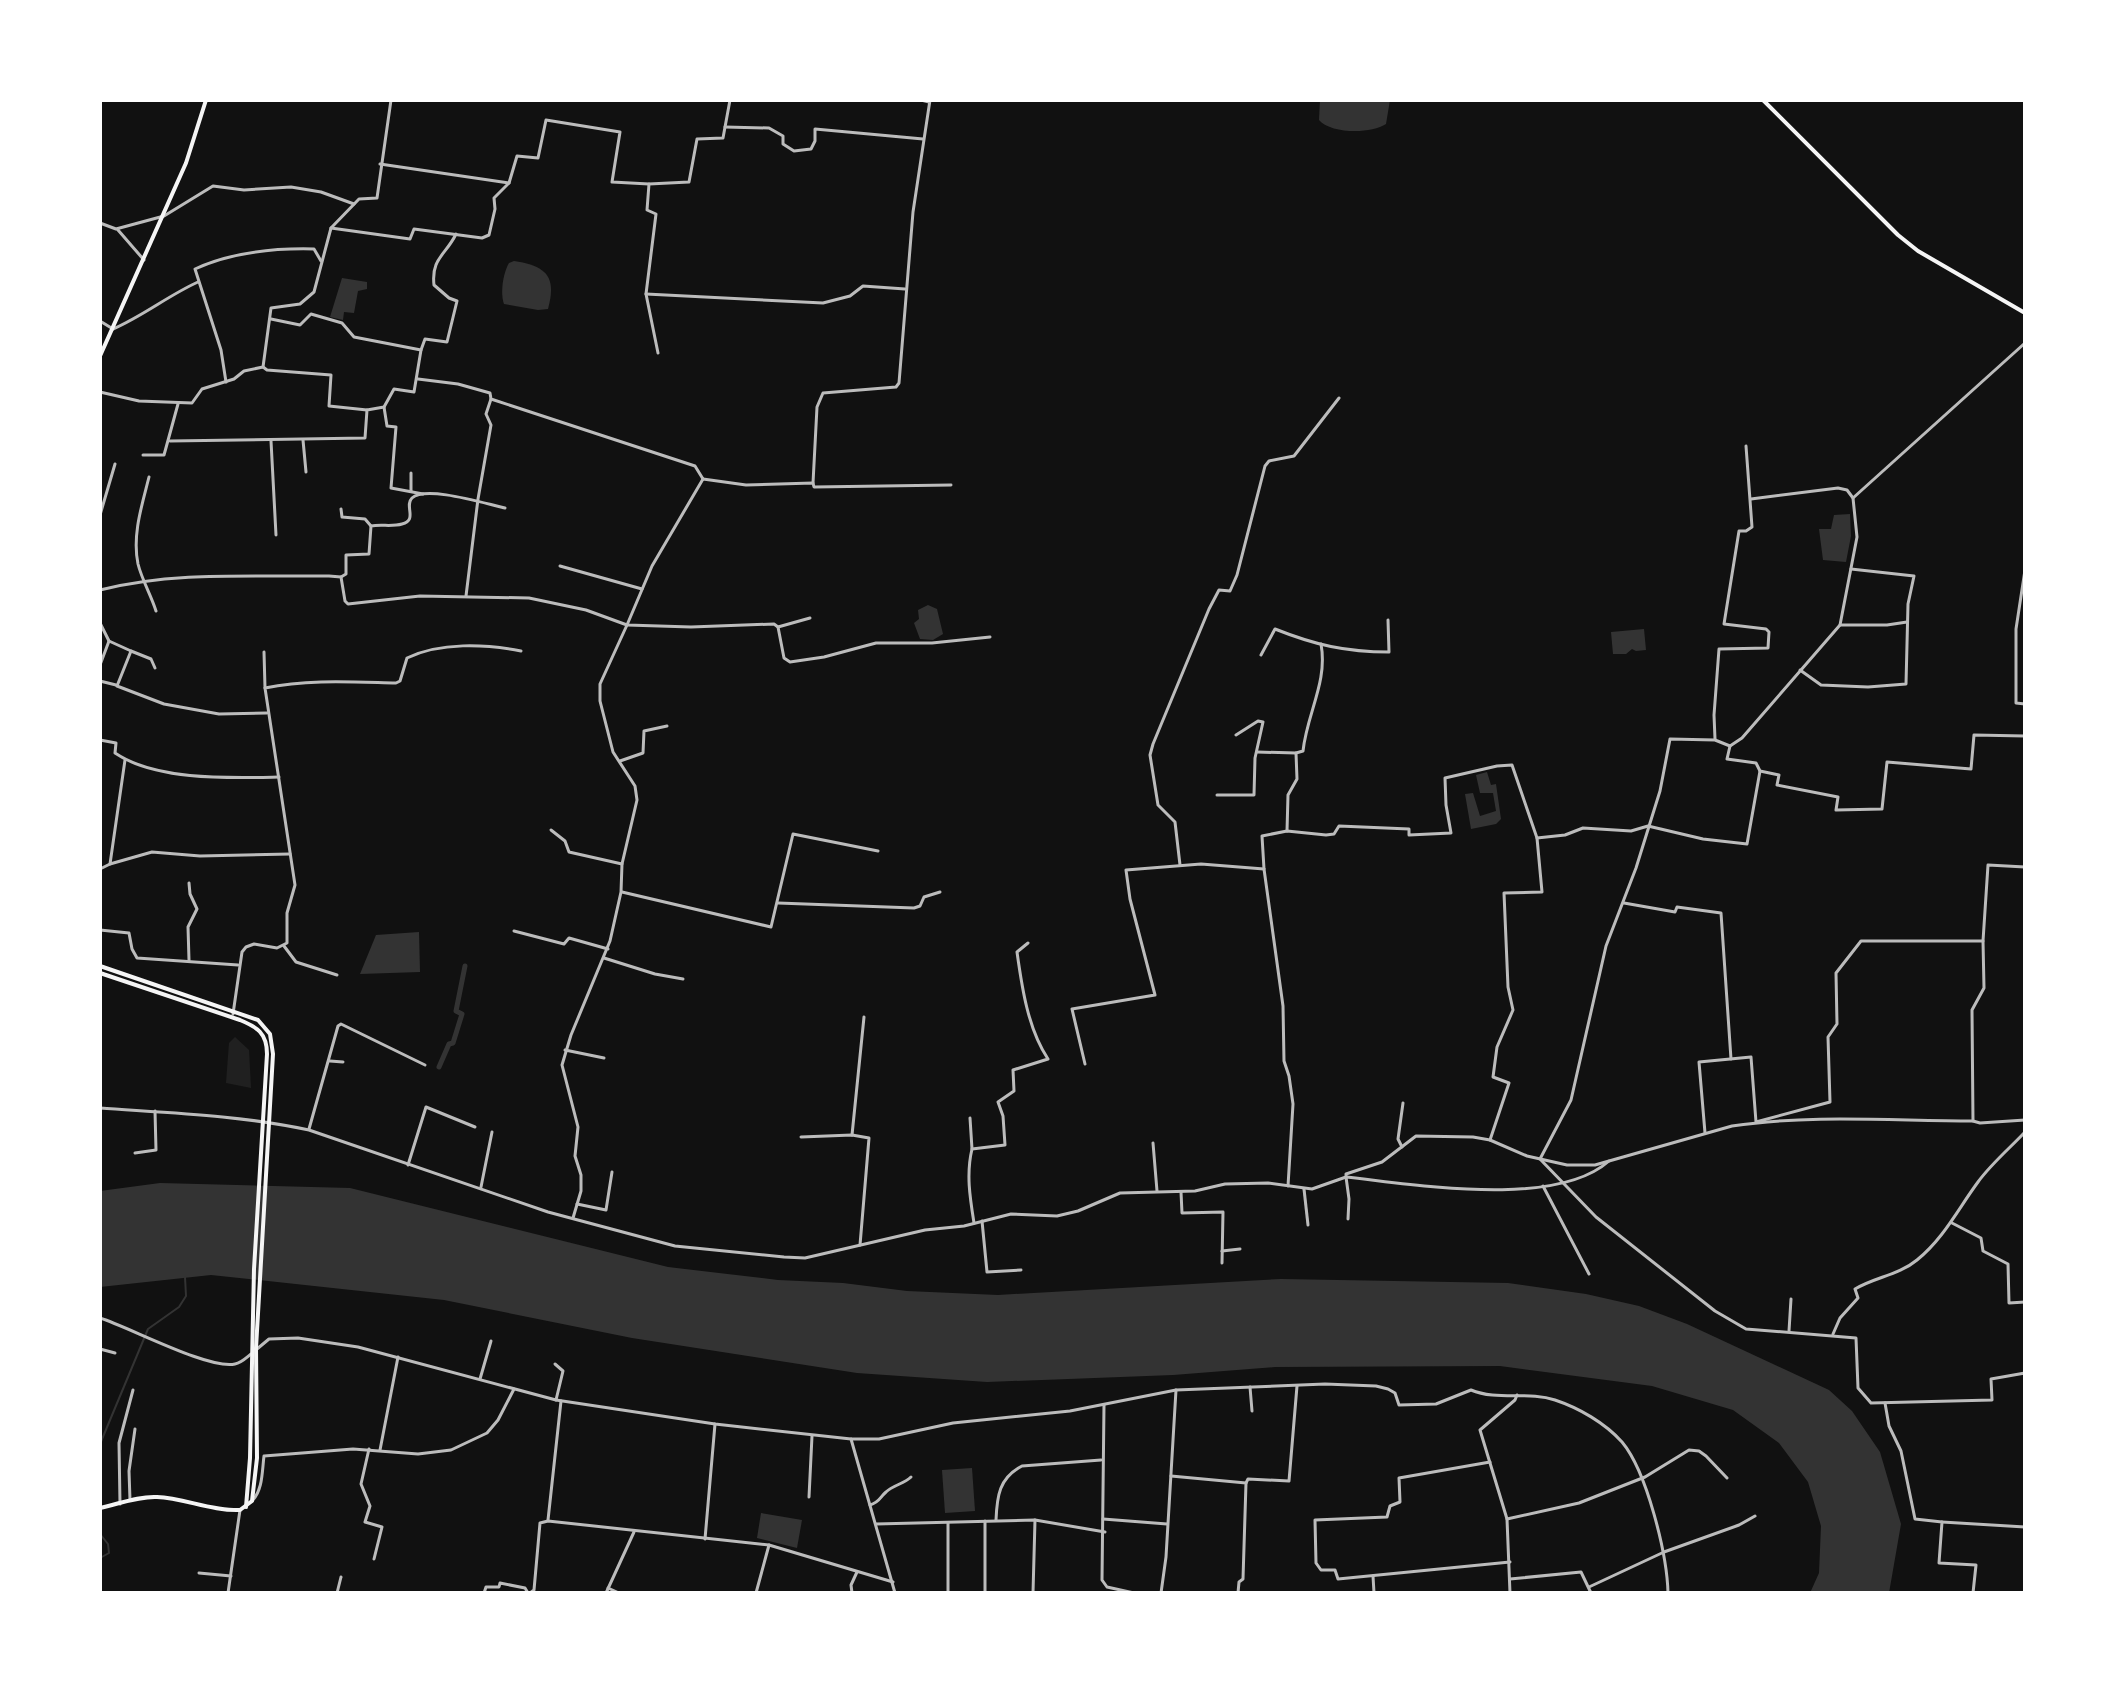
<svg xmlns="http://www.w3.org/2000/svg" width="2125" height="1693" viewBox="0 0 2125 1693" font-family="Lato,sans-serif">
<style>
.green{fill:#202020}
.water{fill:#333}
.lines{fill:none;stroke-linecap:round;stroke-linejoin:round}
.stream{stroke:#333;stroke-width:2}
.canal{stroke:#333;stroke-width:5}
.minor{stroke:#bcbcbc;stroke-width:3}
.tertiary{stroke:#bcbcbc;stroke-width:3}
.primary{stroke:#f5f5f5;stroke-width:4}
.trunk{stroke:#f5f5f5;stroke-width:4}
</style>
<rect width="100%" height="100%" fill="#111"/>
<path class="green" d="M235 1037 249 1050 251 1088 226 1083 229 1043Z"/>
<g class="water">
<path d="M1320 100H1390L1386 124C1371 134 1331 134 1319 120Z"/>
<path d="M514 261C546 266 557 276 548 309L538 310 504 304C500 293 503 273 509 263Z"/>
<path d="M342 278 367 282V289L358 291 354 313 344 312 343 320 330 317Z"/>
<path d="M1850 514 1851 536 1846 562 1823 560 1819 529H1831L1834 515Z"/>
<path d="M928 605 937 609 943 634 933 640 920 639 914 623 919 619 918 610Z"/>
<path d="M1644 629 1646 650 1636 651 1632 649 1626 654H1613L1611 632Z"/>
<path d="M1487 772 1491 785 1496 784 1501 819 1496 824 1471 829 1465 794 1473 793 1480 816 1496 811 1493 793H1480L1476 775Z"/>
<path d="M419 932 420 972 360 974 376 935Z"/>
<path d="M160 1183 350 1188 668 1267 778 1280 843 1283 907 1291 998 1295 1281 1279 1508 1283 1586 1294 1639 1306 1687 1324 1829 1390 1852 1411 1880 1452 1901 1524 1889 1593H1810L1819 1573 1821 1526 1808 1482 1779 1443 1733 1410 1652 1386 1500 1366 1275 1367 1173 1375 987 1382 857 1373 632 1338 444 1300 211 1275 100 1287V1191Z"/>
<path d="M972 1468 975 1511 945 1513 942 1470Z"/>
<path d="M761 1513 802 1520 797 1548 757 1538Z"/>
</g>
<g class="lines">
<g class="stream">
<path d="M100 1444 148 1329 179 1307 186 1296 185 1277"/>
<path d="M100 1534 108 1544 109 1553 100 1558"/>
</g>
<path class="canal" d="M439 1067 449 1044 453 1043 462 1014 456 1011 465 966"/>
<g class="minor">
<path d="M921 100 929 102"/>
<path d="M725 127 769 128 783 136V144L794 151 811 149 815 141V129L923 139"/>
<path d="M380 164 509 183 517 156 538 158 546 120 620 132 612 182 649 184"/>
<path d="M100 223 116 229 164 216 213 186 244 190 291 187 321 192 354 204"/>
<path d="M331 228 410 239 414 229 482 238 489 235 495 209 494 198 509 183"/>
<path d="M118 230 144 260"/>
<path d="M646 294 823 303 850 296 863 286 905 289"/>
<path d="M271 319 300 325 311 314 342 323 354 337 421 350 425 339 447 342 457 301 449 298 434 285C431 258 446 255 456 234"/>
<path d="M100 321 113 329C143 316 169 295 198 282"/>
<path d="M658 353 646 294 656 214 647 210 649 184 689 182 697 139 723 138 730 100"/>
<path d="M263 367 267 370 331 375 329 406 367 410"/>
<path d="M418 379 458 384 490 393 491 399 695 466 703 479"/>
<path d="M226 382 221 350 195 269C232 252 274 248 314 249L321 261"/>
<path d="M100 392 139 401 192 403 202 389 234 379 244 371 263 367 271 308 300 304 314 292 331 228 359 199 377 198 391 100"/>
<path d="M384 407 387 426 396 427 391 488 423 494"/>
<path d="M303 440 306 472"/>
<path d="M170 441 365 438 367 410 384 407 394 389 414 392 421 350"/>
<path d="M271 441 276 535"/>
<path d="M143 455H164L178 404"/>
<path d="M149 477C142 505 132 535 138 564 142 580 151 595 156 611"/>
<path d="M703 479 652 566 627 625 691 627 774 624 778 627 784 658 790 662 824 657 876 643H932L990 637"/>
<path d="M703 479 746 485 813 483 814 487 951 485"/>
<path d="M813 483 817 407 823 393 896 387 899 383 913 212 930 100"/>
<path d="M411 491V473"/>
<path d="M1853 498 2025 343"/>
<path d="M1751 499 1838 488 1847 490 1853 498 1857 537 1840 625 1742 738 1730 746 1715 740 1670 739 1660 791 1636 868 1606 946 1571 1100 1540 1159 1596 1217 1715 1311 1746 1329 1856 1338 1858 1388 1871 1403 1992 1400 1991 1379 2025 1373"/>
<path d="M341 509 342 517 365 519 371 526"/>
<path d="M100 515 115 464"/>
<path d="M560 566 642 589"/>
<path d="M2025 570 2016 629V703L2025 704"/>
<path d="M341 577 346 574V555L369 554 371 526C381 524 392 527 402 524 418 520 404 506 412 498 426 485 486 504 505 508"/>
<path d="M100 590C175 571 252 577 329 576L341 577 345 601 348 604 420 596 529 598 586 610 627 625 600 684V701L613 752 635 786 637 800 622 864 621 892 610 941 571 1035 562 1065 578 1127 575 1156 581 1175V1191L573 1218"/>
<path d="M466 596 478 499 491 425 486 414 491 399"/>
<path d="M100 623 109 641 131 651 117 686 164 704 219 714 267 713"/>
<path d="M1840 625H1887L1907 622"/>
<path d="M778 627 810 618"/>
<path d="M131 651 151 659 155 668"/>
<path d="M264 652 265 688"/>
<path d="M1261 655 1275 629C1315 645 1346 652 1389 652L1388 620"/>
<path d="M100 665 109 641"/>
<path d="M1800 670 1821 685 1868 687 1906 684 1908 604 1914 576 1851 569"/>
<path d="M100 681 116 685"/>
<path d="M1715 739 1714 715 1719 649 1768 648 1769 632 1766 629 1724 624 1739 531H1746L1752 527 1746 446"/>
<path d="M100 740 116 743 115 753C156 781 230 778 279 777"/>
<path d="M1730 746 1727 759 1756 763 1760 771 1779 775 1777 785 1838 797 1836 810 1882 809 1887 762 1971 769 1974 735 2025 736"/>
<path d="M1257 752 1296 753"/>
<path d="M125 760 110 864 152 852 200 856 290 854"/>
<path d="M620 761 643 753 644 731 667 726"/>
<path d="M1217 795H1254L1255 758 1263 722 1258 721 1236 735"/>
<path d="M551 830 565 841 569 852 622 864"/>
<path d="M1287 831 1288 795 1297 779 1296 753 1303 751C1307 713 1328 682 1321 644"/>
<path d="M1537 838 1565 835 1583 828 1631 831 1648 826 1703 839 1747 844 1760 771"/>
<path d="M1180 865 1175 822 1158 805 1150 755 1153 744 1209 609 1219 590 1230 591 1237 575 1265 466 1269 461 1294 456 1339 398"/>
<path d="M100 869 110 864"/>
<path d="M622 892 771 927 793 834 878 851"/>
<path d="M778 903 914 908 920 906 924 897 940 892"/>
<path d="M1624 903 1675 912 1677 907 1721 913 1731 1059"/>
<path d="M100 930 129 933 132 949 137 958 238 965"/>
<path d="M514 931 564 944 569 938 608 949"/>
<path d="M284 946 296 962 337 975"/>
<path d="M604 958 655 974 683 979"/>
<path d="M189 960 188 927 197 909 190 894 189 883"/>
<path d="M233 1014 242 952 246 947 254 944 277 948 287 943V913L295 885 265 688C308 679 353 682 396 683L400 681 407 658C440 642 485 644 521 651"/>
<path d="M565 1050 604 1058"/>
<path d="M330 1061 343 1062"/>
<path d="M1085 1064 1072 1009 1155 995 1130 899 1126 870 1201 864 1264 869"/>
<path d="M970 1118 972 1149"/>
<path d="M1973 1121 1972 1010 1984 988 1983 941 1988 865 2025 867"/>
<path d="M309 1129 338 1026 341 1024 425 1065"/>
<path d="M1705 1133 1699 1062 1751 1057 1756 1122 1830 1102 1828 1037 1837 1024 1836 973 1861 941H1983"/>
<path d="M852 1135 864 1017"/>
<path d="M801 1137 852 1135 869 1138 860 1245"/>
<path d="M1153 1143 1157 1191"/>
<path d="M1402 1147 1398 1139 1403 1103"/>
<path d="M135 1153 156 1150 155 1111"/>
<path d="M408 1165 426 1107 475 1127"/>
<path d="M1288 1186 1293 1104 1289 1076 1284 1061 1283 1006 1264 869 1262 836 1287 831 1326 835 1334 834 1339 826 1409 829V835L1451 833 1446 805 1445 778 1497 766 1512 765 1537 838 1542 892 1504 893 1508 987 1513 1010 1497 1047 1493 1077 1509 1083 1490 1140"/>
<path d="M1543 1186 1589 1274"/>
<path d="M481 1187 492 1132"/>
<path d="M1304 1189 1308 1225"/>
<path d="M1181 1192 1182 1213 1223 1212 1222 1263"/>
<path d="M577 1204 606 1210 612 1172"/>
<path d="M1348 1219 1349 1199 1346 1177C1414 1184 1555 1209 1609 1161"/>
<path d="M982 1221 987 1272 1021 1270"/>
<path d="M974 1223C970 1198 966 1174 972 1149L1005 1145 1003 1116 998 1102 1014 1091 1013 1070 1048 1059C1028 1029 1022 988 1017 952L1028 943"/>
<path d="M1952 1223 1981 1238 1983 1251 2008 1264 2009 1303 2025 1302"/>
<path d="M1222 1251 1240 1249"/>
<path d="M1789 1331 1791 1299"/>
<path d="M1833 1334 1840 1318 1858 1298 1855 1289C1875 1277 1899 1275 1917 1260 1944 1238 1958 1209 1978 1182 1991 1164 2010 1148 2025 1132"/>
<path d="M100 1349 115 1353"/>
<path d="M555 1364 563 1371 556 1400"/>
<path d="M480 1379 491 1341"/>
<path d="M1250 1387 1252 1411"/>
<path d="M1885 1403 1889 1426 1901 1451 1915 1519 1942 1522 1939 1563 1976 1565 1973 1593"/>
<path d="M1104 1405 1102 1580 1107 1587 1134 1593"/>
<path d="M369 1449 361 1484 370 1506 365 1522 382 1527 374 1559"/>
<path d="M380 1450 398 1357"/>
<path d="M1490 1462 1399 1478 1400 1502 1390 1506 1387 1517 1315 1520 1316 1563 1321 1570H1335L1338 1579 1510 1562"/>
<path d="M1171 1476 1246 1483 1243 1579 1239 1582 1238 1593"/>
<path d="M1246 1483 1248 1479 1289 1481 1297 1386"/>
<path d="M809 1497 812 1436"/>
<path d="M130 1500 129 1471 135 1429"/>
<path d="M252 1501C263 1490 262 1471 264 1456L353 1449 418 1454 451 1450 487 1433 498 1420 514 1389"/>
<path d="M120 1504 119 1443 133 1390"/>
<path d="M870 1505C880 1502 879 1498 886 1492 893 1485 904 1484 911 1477"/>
<path d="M1103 1519 1167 1524"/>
<path d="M1507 1519 1579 1503 1645 1477 1689 1450 1699 1451 1706 1456 1727 1478"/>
<path d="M548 1520 561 1401"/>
<path d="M996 1520C997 1496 999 1478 1022 1466L1101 1460"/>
<path d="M1942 1522 2025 1527"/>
<path d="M876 1524 1035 1520 1105 1532"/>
<path d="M705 1539 715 1424"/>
<path d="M199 1573 231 1576"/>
<path d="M1373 1576 1374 1593"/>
<path d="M1510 1579 1581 1572 1591 1593"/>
<path d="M1589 1587 1664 1552 1739 1525 1755 1516"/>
<path d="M608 1588 619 1593"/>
<path d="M337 1593 341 1577"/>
<path d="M484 1593 486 1587H499L500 1583 525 1588 528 1593"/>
<path d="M530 1593 534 1590 540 1523 548 1521 769 1545 893 1582"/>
<path d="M606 1593 634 1532"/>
<path d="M756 1593 769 1545"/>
<path d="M852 1593 851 1585 857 1572"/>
<path d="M948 1593V1523"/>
<path d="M985 1593V1521"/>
<path d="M1033 1593 1035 1520"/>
<path d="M1161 1593 1166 1557 1176 1390"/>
<path d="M1510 1593 1507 1519 1480 1430 1515 1400 1517 1395"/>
</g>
<g class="tertiary">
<path d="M100 1108C172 1113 238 1115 309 1130L548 1212 675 1246 784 1257 805 1258 925 1230 964 1226 1011 1214 1057 1216 1078 1211 1120 1193 1195 1191 1225 1184 1268 1183 1312 1189 1346 1177V1174L1382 1162 1416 1136 1473 1137 1490 1140 1527 1156 1567 1165H1595L1732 1126C1812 1114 1893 1121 1973 1121L1980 1123 2025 1120"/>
<path d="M100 1318C129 1327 209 1370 235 1364 241 1363 246 1358 251 1354"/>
<path d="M257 1349 269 1339 298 1338 358 1347 556 1400 715 1424 851 1439 895 1593"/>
<path d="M851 1439H879L953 1423 1070 1411 1176 1390 1325 1384 1376 1386 1388 1389 1395 1393 1399 1405 1436 1404 1471 1390C1497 1401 1528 1391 1555 1400 1579 1408 1605 1423 1622 1442 1647 1472 1667 1554 1668 1593"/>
<path d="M228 1593 240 1510"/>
</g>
<g class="primary">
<path d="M1763 100 1898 235 1918 251 2025 313"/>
<path d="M100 966 258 1020 270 1034 273 1054 256 1348 257 1458 252 1501 240 1510C211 1511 184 1498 157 1497 138 1496 119 1504 100 1508"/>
<path d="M100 973 240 1020C257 1027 267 1033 267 1054L254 1269 250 1458 246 1507"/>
</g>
<path class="trunk" d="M100 356 186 163 206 100"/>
</g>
<rect width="2125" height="1693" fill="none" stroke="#ffffff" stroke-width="204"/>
</svg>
